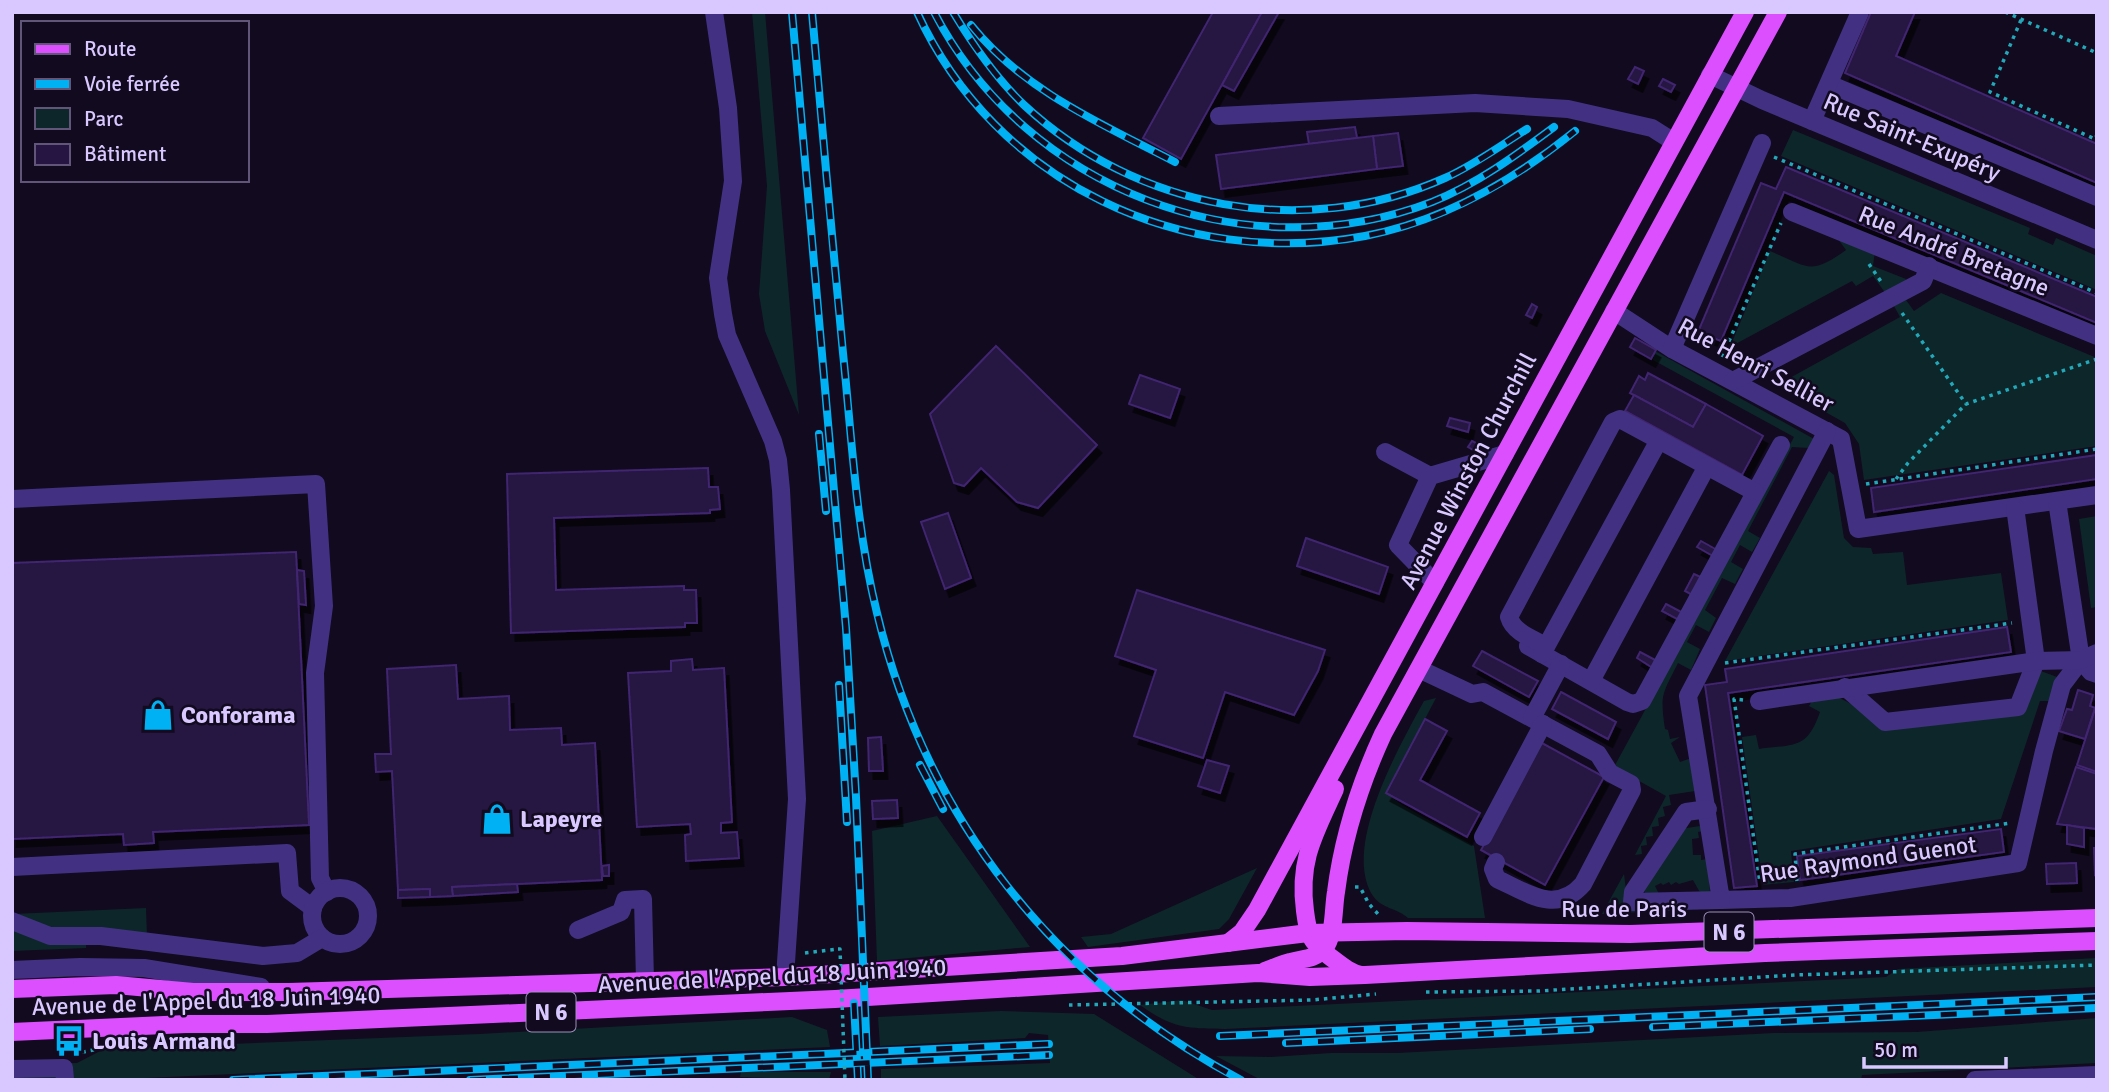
<svg xmlns="http://www.w3.org/2000/svg" width="2109" height="1092" viewBox="0 0 2109 1092" font-family="Signika,sans-serif">
<style>
.green{fill:#0d262a}
.building{fill:#261542;stroke:#412570;stroke-width:2;filter:url(#shadow)}
.lines{fill:none;stroke-linecap:round;stroke-linejoin:round}
.path{stroke:#22a8b9;stroke-width:3.5;stroke-dasharray:3.5 5;stroke-linecap:butt}
.minor{stroke:#423182;stroke-width:18}
.major{stroke:#dc4fff;stroke-width:18}
.rail-casing{stroke:#00b1f3;stroke-width:8}
.rail{stroke:#120a1f;stroke-width:5;stroke-dasharray:16;stroke-linecap:butt}
.path-bridge{stroke:#22a8b9;stroke-width:3.5;stroke-dasharray:3.5 5;stroke-linecap:butt}
.labels{text-anchor:middle;dominant-baseline:central;stroke-width:5;stroke-linejoin:round;paint-order:stroke}
.shield{fill:#120a1f;stroke:#9d8fbc;stroke-width:2}
.shield-label{font-size:23px;font-weight:bold;fill:#d8c8ff}
.street-label{font-size:24px;fill:#d8c8ff;stroke:#120a1f}
.poi-label{font-size:24px;font-weight:bold;fill:#d8c8ff;stroke:#120a1f;text-anchor:start}
</style>
<defs>
<filter id="shadow"><feDropShadow dx="4.5" dy="8" stdDeviation="0" flood-color="#0009"/></filter>
</defs>
<rect width="100%" height="100%" fill="#120a1f"/>
<g class="green">
<path d="M752 12H765L799 415 765 331 759 294 767 186Z"/>
<path d="M1793 130 2030 228 2028 234 2053 245 2056 238 2097 256V290L1781 156Z"/>
<path d="M1838 239 1875 251 1873 266 1906 279 1905 283 1886 294 1873 276 1856 286 1852 281 1730 347 1770 251C1808 267 1810 276 1846 250Z"/>
<path d="M1941 293 2097 358V446L1864 480 1859 444 1845 423 1777 385 1900 317 1894 306 1906 300 1914 311Z"/>
<path d="M1655 351 1814 439 1809 448 1792 447 1748 531 1760 538 1752 552 1740 545 1731 562 1743 569 1735 584 1722 578 1705 610 1716 618 1709 632 1696 625 1687 642 1700 649 1691 670 1678 663C1662 695 1660 694 1665 729L1668 730 1670 739 1680 737 1671 743 1680 762 1694 757 1697 805 1695 791 1669 795 1671 805 1663 807 1665 816 1658 818 1659 826 1652 827 1653 836 1646 837 1647 845 1641 846 1642 854 1635 855 1666 796 1614 767 1794 437 1653 360Z"/>
<path d="M1829 471 1834 475 1844 538 1853 547 1871 548 1873 554 1903 552 1907 585 2001 573 2008 620 1725 661Z"/>
<path d="M2097 516V607L2091 608 2079 519Z"/>
<path d="M2038 670 2057 677 2051 701H2040L2001 819 1791 851 1794 882 1763 885 1742 737 1756 735 1759 749C1794 744 1807 750 1820 712L1809 706 1812 701 1836 696 1853 705 1886 730 2007 716Z"/>
<path d="M1436 698 1386 793 1402 805 1474 846 1485 918H1408C1397 908 1382 909 1373 896 1341 848 1400 745 1424 701Z"/>
<path d="M937 816 1030 947 877 961 872 831Z"/>
<path d="M1700 826 1704 831 1698 832 1699 838 1692 839 1693 855H1701V860L1708 859 1710 894 1702 896 1693 880 1679 884 1676 882 1671 885 1669 882 1663 885 1661 883 1655 886 1661 898 1647 896 1644 891 1680 829Z"/>
<path d="M1257 868 1229 919 1219 929 1088 947 1081 937 1111 934Z"/>
<path d="M1624 874 1627 898 1721 908 1602 914Z"/>
<path d="M12 901 13 914 146 908 147 937 54 932 12 916Z"/>
<path d="M12 928 86 944V948L12 951Z"/>
<path d="M2097 958V987L1225 1029C1185 1028 1174 1029 1140 1005L1182 1000 1212 1010 1886 977 1898 969Z"/>
<path d="M1001 1011 1094 1014 1200 1080H881V1069L1050 1063 1048 1035 1029 1033 1025 1038 880 1046 878 1017Z"/>
<path d="M792 1017 827 1030 830 1047 101 1080H12V1064L77 1063 104 1049 480 1034Z"/>
<path d="M2097 1018V1063L1862 1075 1861 1080H1261L1216 1056 1271 1057 1331 1053H1398L1774 1033 1917 1032Z"/>
<path d="M741 1072H831L829 1080 740 1077Z"/>
</g>
<g class="building">
<path d="M1213 12H1262L1181 159 1143 138Z"/>
<path d="M1262 12H1279L1234 91 1222 85Z"/>
<path d="M1871 12H1915L1896 56 2097 144V183L1845 73Z"/>
<path d="M1635 67 1644 71 1638 84 1628 79Z"/>
<path d="M1663 79 1675 85 1671 92 1659 86Z"/>
<path d="M1355 127 1357 138 1309 144 1307 132Z"/>
<path d="M1398 133 1403 166 1377 169 1373 136Z"/>
<path d="M1373 136 1377 169 1221 189 1216 155Z"/>
<path d="M1786 167 2097 297V323L1784 192 1721 341 1698 332 1761 183 1776 189Z"/>
<path d="M1532 304 1537 307 1532 318 1526 315Z"/>
<path d="M1635 338 1656 350 1651 359 1630 347Z"/>
<path d="M996 346 1097 445 1038 508 1017 502 981 468 964 486 954 483 930 414Z"/>
<path d="M1648 373 1706 404 1693 427 1630 393 1639 376 1645 380Z"/>
<path d="M1140 375 1180 389 1170 418 1129 404Z"/>
<path d="M1634 395 1693 427 1706 404 1763 436 1742 475 1625 411Z"/>
<path d="M1450 418 1470 423 1468 432 1447 426Z"/>
<path d="M1472 441 1478 444 1475 451 1468 447Z"/>
<path d="M2097 455V479L1874 512 1871 488Z"/>
<path d="M708 468 709 487H718L720 509 710 510V513L554 518 556 590 684 586V590H696L697 623H685V627L511 633 507 474Z"/>
<path d="M948 513 971 578 945 589 921 522Z"/>
<path d="M1306 538 1388 567 1379 594 1297 566Z"/>
<path d="M1701 541 1717 550 1713 556 1697 547Z"/>
<path d="M296 552 309 825 153 832 154 843 124 845 123 834 12 839V563Z"/>
<path d="M297 570 304 571 306 605 299 604Z"/>
<path d="M1694 574 1705 579 1696 597 1685 591Z"/>
<path d="M1137 590 1325 650 1318 671 1294 715 1225 692 1203 758 1134 736 1156 670 1115 656Z"/>
<path d="M1666 604 1683 613 1679 620 1662 611Z"/>
<path d="M2007 627 2011 652 1728 693 1757 886 1734 888 1705 685 1727 682 1725 669Z"/>
<path d="M1482 651 1538 681 1529 697 1473 666Z"/>
<path d="M1640 652 1657 661 1653 668 1637 658Z"/>
<path d="M692 659 693 670 724 668 732 822 721 823V833L737 832 739 858 686 861 685 835 691 834 690 824 637 827 628 673 671 671V661Z"/>
<path d="M456 665 458 699 509 696 510 730 561 728 562 745 595 743 602 880 452 887 453 896 430 897V889L398 890 392 771 376 772 375 754H391L387 669Z"/>
<path d="M2078 690 2093 695 2090 706 2095 708 2085 739 2059 731 2067 709 2072 710Z"/>
<path d="M1561 692 1616 722 1608 739 1552 709Z"/>
<path d="M2097 703V772L2077 765Z"/>
<path d="M1425 719 1447 731 1420 780 1480 813 1467 837 1386 793Z"/>
<path d="M881 737 883 771H869L868 738Z"/>
<path d="M1540 742 1604 777 1545 885 1481 850Z"/>
<path d="M1207 760 1229 766 1220 793 1198 786Z"/>
<path d="M2076 767 2097 774V829L2057 824Z"/>
<path d="M897 800 898 818 873 819 872 801Z"/>
<path d="M2067 825 2084 828V847L2067 844Z"/>
<path d="M2001 829 2004 852 1800 880 1797 856Z"/>
<path d="M2094 848H2097V874L2095 875Z"/>
<path d="M2076 863 2077 883 2047 884 2046 864Z"/>
<path d="M609 865V876H603L602 866Z"/>
<path d="M517 884 518 892 453 896 452 887Z"/>
<path d="M430 889V897L398 898V890Z"/>
</g>
<g class="lines">
<g class="path">
<path d="M2005 12 2097 53"/>
<path d="M2021 20 1990 92 2095 139 2097 135"/>
<path d="M1774 157 2097 293"/>
<path d="M1869 264 1882 283"/>
<path d="M1902 313 1966 404 2097 359"/>
<path d="M1722 357 1781 223"/>
<path d="M1896 479 1908 463 1966 404"/>
<path d="M1866 484 2097 449"/>
<path d="M1725 663 2012 623"/>
<path d="M1743 700 1734 699 1760 883"/>
<path d="M1797 881 1795 854 2010 823"/>
<path d="M1355 887H1360L1369 904 1378 914"/>
<path d="M805 953 838 949"/>
<path d="M1426 992 1539 991 1795 975 2097 965"/>
<path d="M1069 1005 1312 1000 1376 994"/>
<path d="M74 1054 107 1047"/>
</g>
<g class="minor">
<path d="M714 12 728 108 733 181 718 278 723 314 727 335 773 441 778 460 781 490 797 799 785 977"/>
<path d="M1710 75 1762 100 2097 240"/>
<path d="M1829 84 2097 197"/>
<path d="M1219 116 1475 103 1568 109 1652 128 1674 142"/>
<path d="M1812 121 1860 12"/>
<path d="M1792 212 2097 336"/>
<path d="M1614 311 1672 349 1841 439 1858 529 2097 495"/>
<path d="M1672 349 1762 143"/>
<path d="M1733 381 1923 281 1929 266"/>
<path d="M1827 431 1688 696 1721 900 1790 898 2018 863 2044 751 2062 685 2081 660"/>
<path d="M1385 452 1430 476"/>
<path d="M12 499 316 484 324 606 315 673 320 878 327 892"/>
<path d="M2057 501 2081 660 2091 672 2097 674"/>
<path d="M1435 583 1398 545 1430 476 1505 454"/>
<path d="M1528 646 1627 702 1633 704 1642 701 1781 445"/>
<path d="M1546 646C1533 639 1513 632 1509 617L1613 422 1620 419 1755 492"/>
<path d="M1542 654 1659 440"/>
<path d="M1419 669 1472 694 1483 692 1598 754 1610 773 1631 784 1632 790 1583 884C1556 915 1528 893 1497 879L1493 869 1496 862"/>
<path d="M1591 681 1707 466"/>
<path d="M1845 687 1885 722 2018 707 2036 661 2015 507"/>
<path d="M1759 701 2036 661 2081 660 2097 653"/>
<path d="M1532 718 1561 664"/>
<path d="M1708 809 1686 812 1633 892 1632 902 1721 900"/>
<path d="M1483 837 1543 724"/>
<path d="M12 867 287 853 290 891 313 908"/>
<circle cx="340" cy="916" r="28"/>
<path d="M12 921 50 936H101L263 956 297 953 322 938"/>
<path d="M578 930 621 912 625 900 643 899 645 981"/>
<path d="M12 970 80 967 144 968 261 987"/>
<path d="M12 1069 64 1068 65 1080"/>
<path d="M1975 1080 2097 1075"/>
</g>
<g class="major">
<path d="M1335 789C1315 833 1298 860 1305 911 1308 935 1310 941 1329 956 1340 964 1348 972 1361 975"/>
<path d="M1228 943 1242 932 1257 910 1745 12"/>
<path d="M1265 971C1273 968 1282 964 1290 962 1303 958 1314 960 1324 949 1335 935 1333 909 1336 892 1343 837 1360 784 1383 734L1778 12"/>
<path d="M12 989 116 985 193 992H289L785 977 1122 956 1308 933 1407 931 1630 934 2097 918"/>
<path d="M12 1032 186 1024H267L835 999 1258 973 1310 977 1365 975 1765 953 2097 941"/>
</g>
<defs>
<g id="rail">
<path d="M792 12 846 628 856 797 868 1080"/>
<path d="M812 12C822 126 832 239 843 353 852 440 856 528 877 613 926 819 1055 981 1241 1080"/>
<path d="M917 12C995 183 1182 270 1365 236 1444 221 1513 181 1575 131"/>
<path d="M934 12C1026 190 1246 273 1432 202 1477 184 1515 156 1554 127"/>
<path d="M953 12C973 45 996 78 1024 105 1136 209 1304 241 1445 178 1474 165 1500 146 1527 129"/>
<path d="M971 25C1024 91 1102 124 1175 162"/>
<path d="M819 434 826 511"/>
<path d="M839 685 847 822"/>
<path d="M920 765 943 809"/>
<path d="M854 1003 858 1080"/>
<path d="M1653 1027 2097 1008"/>
<path d="M1220 1036 2097 997"/>
<path d="M1286 1043 1590 1029"/>
<path d="M233 1080 1049 1044"/>
<path d="M470 1080 1049 1055"/>
</g>
</defs>
<use href="#rail" class="rail-casing"/>
<use href="#rail" class="rail"/>
<path class="path-bridge" d="M838 949H840L845 1080"/>
</g>
<defs>
<symbol id="shop-bare" viewBox="-9 -9 18 18"><path d="M-5-2.5h2.3a2.7 3.5 0 0 1 5.4 0H5L5.5 6h-11ZM-1.5-2.5h3a1.5 2.3 0 0 0-3 0Z" fill="#00b1f3" stroke="#120a1f" stroke-width="2.5" paint-order="stroke"/></symbol>
<symbol id="bus-bare" viewBox="-9 -9 18 18"><path d="M-5-6H5V4H4V6H2V4H-2V6H-4V4H-5ZM-3.5-4V0h7V-4ZM-3.5 1.2v1.5H-2V1.2ZM2 1.2v1.5H3.5V1.2Z" fill="#00b1f3" stroke="#120a1f" stroke-width="2.5" paint-order="stroke"/></symbol>
</defs>
<g fill-rule="evenodd">
<use href="#shop-bare" x="136" y="693" width="44" height="44"/>
<use href="#shop-bare" x="475" y="797" width="44" height="44"/>
<use href="#bus-bare" x="47" y="1019" width="44" height="44"/>
</g>
<g class="labels">
<g class="shield">
<rect x="1704.5" y="912.5" width="49" height="39" rx="5"/>
<rect x="526.5" y="992.5" width="49" height="39" rx="5"/>
</g>
<g class="shield-label">
<text x="1729" y="932">N 6</text>
<text x="551" y="1012">N 6</text>
</g>
<g class="street-label">
<text transform="translate(1912 137) rotate(23)">Rue Saint-Exupéry</text>
<text transform="translate(1954 251) rotate(22)">Rue André Bretagne</text>
<text transform="translate(1756 365) rotate(28)">Rue Henri Sellier</text>
<text transform="translate(1468 471) rotate(-62)">Avenue Winston Churchill</text>
<text transform="translate(1868 859) rotate(-8)">Rue Raymond Guenot</text>
<text x="1624" y="909">Rue de Paris</text>
<text transform="translate(772 976) rotate(-3)">Avenue de l'Appel du 18 Juin 1940</text>
<text transform="translate(206 1001) rotate(-2)">Avenue de l'Appel du 18 Juin 1940</text>
</g>
<g class="poi-label">
<text x="181" y="715">Conforama</text>
<text x="520" y="819">Lapeyre</text>
<text x="92" y="1041">Louis Armand</text>
</g>
</g>
<rect width="2109" height="1092" fill="none" stroke="#d8c8ff" stroke-width="28"/>
<rect x="21" y="21" width="228" height="161" fill="#120a1f" stroke="#615679" stroke-width="2"/>
<rect x="35" y="44" width="35" height="10" fill="#dc4fff" stroke="#615679" stroke-width="2"/>
<text x="84" y="56" font-size="21" fill="#d8c8ff">Route</text>
<rect x="35" y="79" width="35" height="10" fill="#00b1f3" stroke="#615679" stroke-width="2"/>
<text x="84" y="91" font-size="21" fill="#d8c8ff">Voie ferrée</text>
<rect x="35" y="108" width="35" height="21" fill="#0d262a" stroke="#615679" stroke-width="2"/>
<text x="84" y="126" font-size="21" fill="#d8c8ff">Parc</text>
<rect x="35" y="144" width="35" height="21" fill="#261542" stroke="#615679" stroke-width="2"/>
<text x="84" y="161" font-size="21" fill="#d8c8ff">Bâtiment</text>
<path d="M1864 1057v10h142v-10" fill="none" stroke="#d8c8ff" stroke-width="3.5"/>
<text x="1874" y="1057" font-size="21" fill="#d8c8ff" stroke="#120a1f" stroke-width="5" paint-order="stroke">50 m</text>
</svg>
